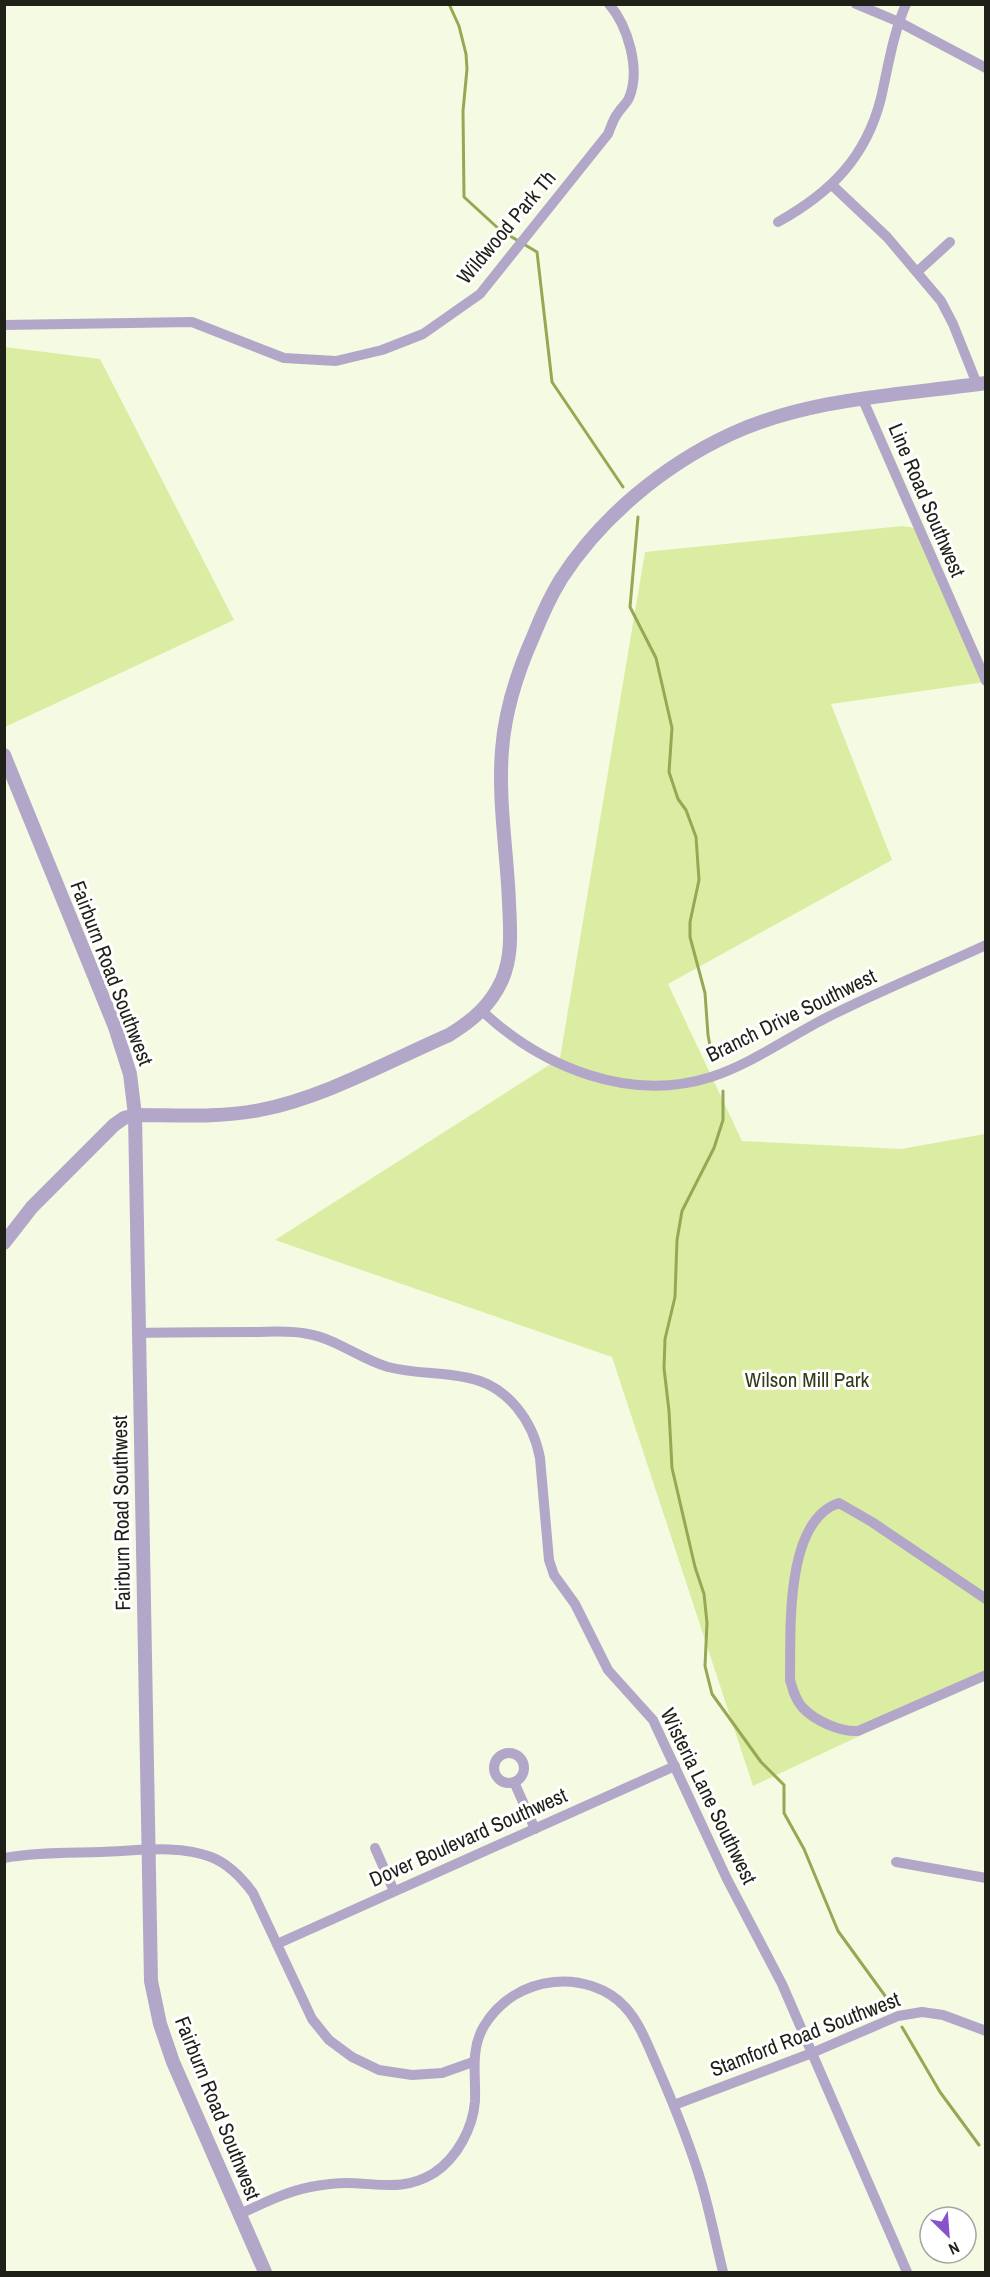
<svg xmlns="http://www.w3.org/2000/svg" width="990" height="2277" viewBox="0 0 990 2277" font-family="'Archivo Narrow',sans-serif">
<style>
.green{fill:#dbeda2}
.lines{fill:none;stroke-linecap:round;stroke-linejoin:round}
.stream{stroke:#96a853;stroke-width:3}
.minor{stroke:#b3a7c9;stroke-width:10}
.tertiary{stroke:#b3a7c9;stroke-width:14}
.labels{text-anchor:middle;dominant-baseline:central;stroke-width:6;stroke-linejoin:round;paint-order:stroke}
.street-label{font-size:21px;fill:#1f2118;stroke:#fff}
.park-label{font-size:21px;fill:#333a16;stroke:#fff}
</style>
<rect width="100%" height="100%" fill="#f5fbe3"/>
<g class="green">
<path d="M5 347 100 359 234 620 5 727Z"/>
<path d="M902 526 921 529 985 665V682L831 704 892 860 668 984 742 1141 901 1149 985 1134V1677L753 1786 612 1357 275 1240 560 1058 645 552Z"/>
</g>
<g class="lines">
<g class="stream">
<path d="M449 4 459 26 466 54 467 69 463 111 464 197 500 230 537 252 552 382 623 487"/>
<path d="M638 517 630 607 656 658 672 728 669 772 678 799 686 810 696 837 699 880 690 922V937L705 993 708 1035 713 1062"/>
<path d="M723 1091V1120L714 1148 682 1211 677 1240 675 1297 665 1339 664 1368 669 1411 672 1468 695 1567 704 1594 707 1623 705 1666 712 1694 761 1762 784 1785V1813L804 1849 838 1931 891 2004"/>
<path d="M902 2027 940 2092 979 2145"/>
</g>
<g class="minor">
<path d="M856 4 899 22 986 68"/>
<path d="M832 185 887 237 941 301 953 324 977 384"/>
<path d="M778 222C830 193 866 158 881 98 888 67 893 34 906 4"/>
<path d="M917 272 950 242"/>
<path d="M4 325 192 322 284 358 336 361 382 350 423 334 480 294 608 134C611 127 613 119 618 113 621 108 627 103 629 98 641 70 628 26 609 4"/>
<path d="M863 400 986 681"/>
<path d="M482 1011C542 1067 629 1103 711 1077 751 1064 787 1038 824 1019 876 992 932 970 986 945"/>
<path d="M139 1333C177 1332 215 1332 253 1332 271 1332 290 1330 308 1334 337 1339 360 1359 388 1367 415 1374 442 1372 469 1378 508 1386 533 1421 540 1458L549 1560 554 1575 575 1604 608 1670 653 1720 727 1879 782 1984 907 2272"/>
<path d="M986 1599 872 1522 839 1503C784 1521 791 1632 790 1680 793 1690 795 1699 802 1707 815 1721 840 1732 858 1731L986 1675"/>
<circle cx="509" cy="1768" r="15"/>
<path d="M514 1782 535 1829"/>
<path d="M375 1848 394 1891"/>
<path d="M4 1858C36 1852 69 1853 101 1852 136 1851 178 1844 211 1857 229 1864 242 1878 253 1893L312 2019 329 2040 352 2057 379 2070 412 2075 442 2073 473 2062"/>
<path d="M896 1862 986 1878"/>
<path d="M277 1944 675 1766"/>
<path d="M674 2105 812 2053 898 2016 922 2012 943 2015 986 2031"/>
<path d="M238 2215C261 2204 285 2192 310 2187 321 2185 334 2183 346 2183 379 2183 403 2192 434 2173 457 2158 473 2128 475 2101 476 2074 470 2050 484 2026 500 2000 525 1985 554 1982 579 1979 608 1988 625 2007 640 2023 648 2046 657 2066 674 2105 690 2144 702 2185 710 2213 716 2243 723 2272"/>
</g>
<g class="tertiary">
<path d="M4 755 115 1027 130 1074 135 1115 151 1981 160 2024 173 2062 265 2272"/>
<path d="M4 1243 32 1207 114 1125 124 1118 135 1115C176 1115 219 1118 260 1110 323 1098 389 1061 449 1035 472 1021 491 1005 502 980 513 954 510 929 509 902 507 852 498 800 502 750 505 710 517 673 533 637 541 617 550 597 561 579 601 517 664 465 731 434 809 398 901 395 986 383"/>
</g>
</g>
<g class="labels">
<g class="street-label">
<text transform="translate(506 227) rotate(-50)">Wildwood Park Th</text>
<text transform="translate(927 500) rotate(67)">Line Road Southwest</text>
<text transform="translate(112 973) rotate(69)">Fairburn Road Southwest</text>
<text transform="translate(791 1015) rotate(-26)">Branch Drive Southwest</text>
<text transform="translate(121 1513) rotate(-91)">Fairburn Road Southwest</text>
<text transform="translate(709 1796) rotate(64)">Wisteria Lane Southwest</text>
<text transform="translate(468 1837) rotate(-24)">Dover Boulevard Southwest</text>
<text transform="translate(805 2034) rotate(-21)">Stamford Road Southwest</text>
<text transform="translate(218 2108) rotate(68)">Fairburn Road Southwest</text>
</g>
<g class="park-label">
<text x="807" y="1379">Wilson Mill Park</text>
</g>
</g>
<rect width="990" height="2277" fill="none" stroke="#1f2118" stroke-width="12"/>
<g transform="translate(948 2235) rotate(155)"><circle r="28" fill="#ffffff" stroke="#a5a6a3" stroke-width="1.5"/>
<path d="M0-4.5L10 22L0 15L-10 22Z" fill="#8752ca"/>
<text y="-9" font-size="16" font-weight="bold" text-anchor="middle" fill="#1f2118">N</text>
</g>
</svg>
